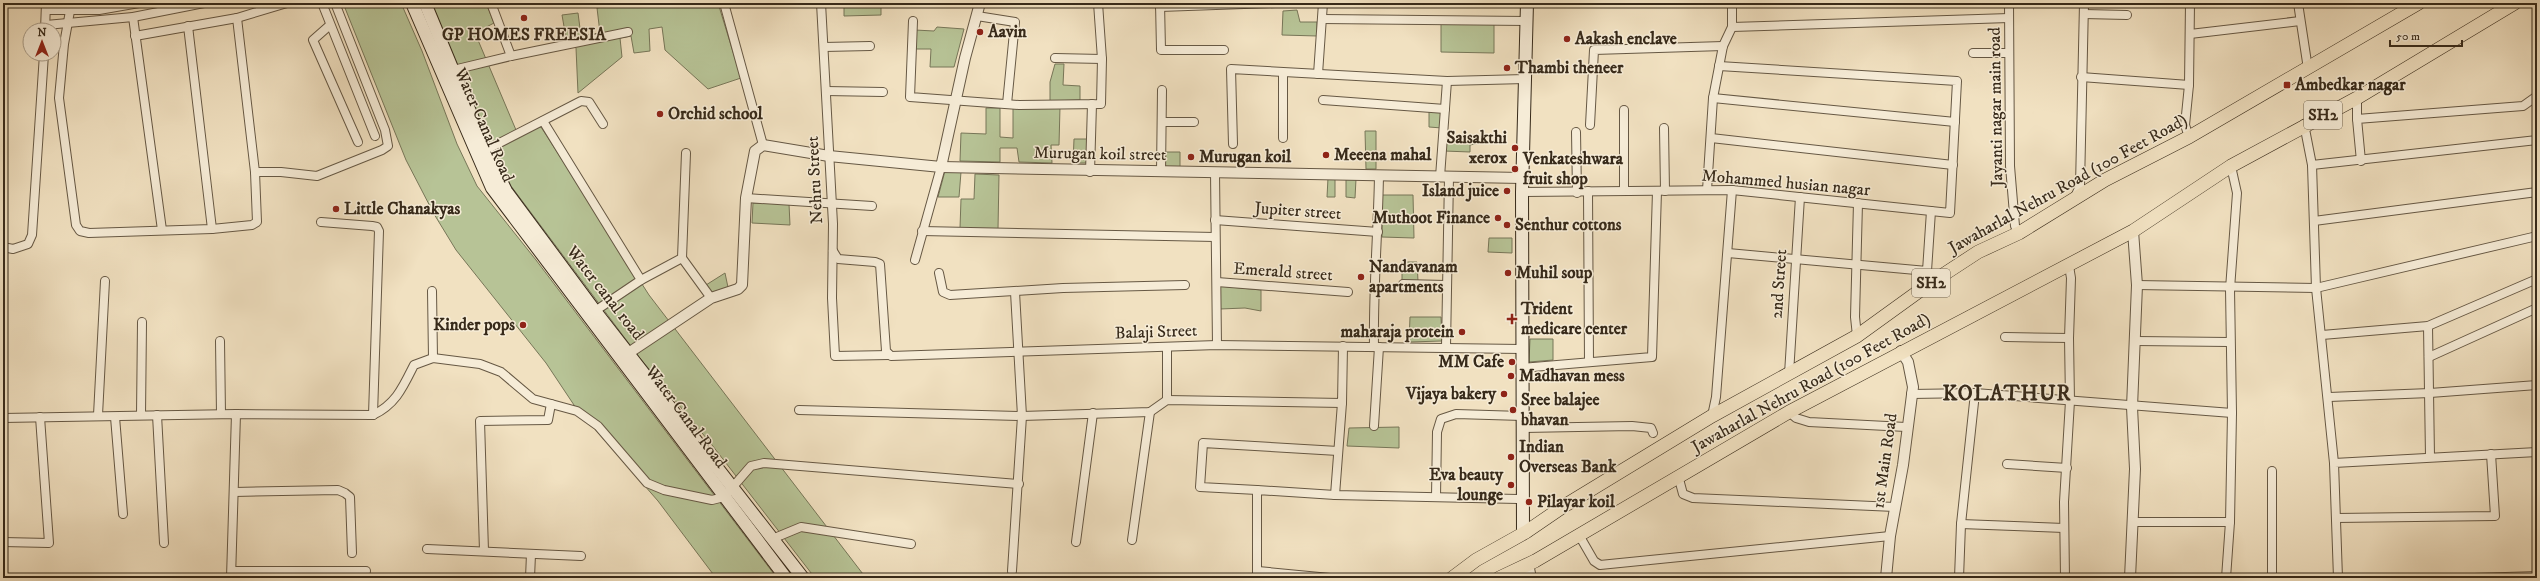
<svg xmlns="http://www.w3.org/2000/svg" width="2540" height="581" viewBox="0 0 2540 581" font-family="'IM FELL DW Pica',serif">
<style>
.green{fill:#b7c396;stroke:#777658}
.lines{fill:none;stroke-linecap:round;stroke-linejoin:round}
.minor-casing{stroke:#665844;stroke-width:10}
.tertiary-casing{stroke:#665844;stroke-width:12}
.secondary-casing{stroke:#372a1a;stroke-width:14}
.primary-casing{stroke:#372a1a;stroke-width:14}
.minor{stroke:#f6ecd7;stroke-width:8}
.tertiary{stroke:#f6ecd7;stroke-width:10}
.secondary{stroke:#f6ecd7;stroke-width:12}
.primary{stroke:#f1e1c1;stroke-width:13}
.poi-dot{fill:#8f2418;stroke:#f6ecd7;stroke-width:1.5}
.labels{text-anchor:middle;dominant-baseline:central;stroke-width:3;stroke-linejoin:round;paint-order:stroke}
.shield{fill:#f6ecd7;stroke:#706453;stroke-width:1}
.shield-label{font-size:16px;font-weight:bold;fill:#372a1a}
.poi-label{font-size:17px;font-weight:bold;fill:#372a1a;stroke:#f6ecd7;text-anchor:start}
.street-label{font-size:17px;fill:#372a1a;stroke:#f6ecd7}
.district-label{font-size:21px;font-weight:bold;letter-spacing:1px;fill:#372a1a;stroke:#f6ecd7}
</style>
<rect width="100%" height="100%" fill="#f1e1c1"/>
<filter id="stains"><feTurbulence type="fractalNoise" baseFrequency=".005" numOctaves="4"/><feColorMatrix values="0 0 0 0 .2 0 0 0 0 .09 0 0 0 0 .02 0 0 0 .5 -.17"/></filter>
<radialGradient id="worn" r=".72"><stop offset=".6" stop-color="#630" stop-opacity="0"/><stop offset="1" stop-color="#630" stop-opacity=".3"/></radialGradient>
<g class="green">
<path d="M343 3H401L422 51 457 144 477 186 536 260 777 578H716L658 501 574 405 546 363 456 250 434 214 406 160Z"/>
<path d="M438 3H486L494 23 475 33 516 130 541 127 649 295 866 578H815L712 445 639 357 511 186 490 144 433 8 439 5Z"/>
<path d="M622 3H718L741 78 708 89 665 50 662 27 649 29 650 51 634 53 631 36 620 38 622 57 578 93 576 48 566 38 562 15 578 13 581 36 600 33 597 8Z"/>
<path d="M844 3H881V15L844 16Z"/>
<path d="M1297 10 1300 22H1317V36L1282 35 1283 11Z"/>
<path d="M1441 23 1494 24V53L1441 52Z"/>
<path d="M937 27 964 29 954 67H930L931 49H914L915 30 934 31Z"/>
<path d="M1055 64H1064L1063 85 1080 86V100L1050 101V82Z"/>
<path d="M1060 107 1059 145H1051L1052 163 1019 162 1017 148H1000V162L960 161 961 133 986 134V108H1000V137L1013 138V108Z"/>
<path d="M1429 110H1444L1442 128 1429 127Z"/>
<path d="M1365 131H1376V169H1366Z"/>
<path d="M1446 135 1480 138V143L1470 145V152L1444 151Z"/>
<path d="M1074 139H1089V163H1073Z"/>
<path d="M1164 152H1180V167H1163Z"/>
<path d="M945 171 961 172 959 197H938Z"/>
<path d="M975 174 999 175 998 229 960 228 961 199H974Z"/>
<path d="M1328 178H1335V197H1327Z"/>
<path d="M1346 178 1356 179 1355 198 1346 197Z"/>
<path d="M1382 195H1413L1414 238 1382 237Z"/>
<path d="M753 203 789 204 790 225 752 223Z"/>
<path d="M1489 238H1512V253L1488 252Z"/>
<path d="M1402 262H1417L1418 281H1402Z"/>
<path d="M725 273 730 297 715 302 706 285Z"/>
<path d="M1220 286 1261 290V311L1245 308 1220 309Z"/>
<path d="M1410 317H1441L1442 341 1409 342Z"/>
<path d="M1530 339H1553V360L1529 362Z"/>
<path d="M1399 427V448L1347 446 1349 428Z"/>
</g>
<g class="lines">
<defs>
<g id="minor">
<path d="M322 3 375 136"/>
<path d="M491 3 511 56"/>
<path d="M724 3 763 145"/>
<path d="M767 3H769"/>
<path d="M821 3 833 224 832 298 835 356 889 355"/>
<path d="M1160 3 1161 50H1224"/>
<path d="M2009 3 2010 166 2015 226 2019 233"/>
<path d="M2298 3 2308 69"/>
<path d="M1160 7 1275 3"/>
<path d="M46 10H99L139 3"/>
<path d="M70 11 64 44 59 98 76 225 80 231 89 233 212 229 252 225 257 222 255 172 237 18"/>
<path d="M2084 14 2127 15"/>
<path d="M977 16 1015 22 1007 104"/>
<path d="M133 17 162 230"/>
<path d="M1322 19 1526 21"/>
<path d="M913 21 910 97 1019 105 1101 104 1102 59 1098 3"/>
<path d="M46 25 133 17 204 3"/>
<path d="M330 25 313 40 358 142"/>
<path d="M188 26 212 229"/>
<path d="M1732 27 2009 18"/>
<path d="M45 30 46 3"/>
<path d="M2190 34 2300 21"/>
<path d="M135 36 237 18 287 3"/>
<path d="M824 47 870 46"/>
<path d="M1973 53H2009"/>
<path d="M1055 58 1102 59"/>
<path d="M449 71 511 56 628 32"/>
<path d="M1283 73V138"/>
<path d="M1318 74 1323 3"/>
<path d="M2081 77 2189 85"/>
<path d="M826 91 883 92"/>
<path d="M1713 98 1955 122"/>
<path d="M2357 98V119"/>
<path d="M1323 100 1445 109"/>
<path d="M1624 110V191"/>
<path d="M543 121 641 280"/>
<path d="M1162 122H1194"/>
<path d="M2304 124 2312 165 2316 288 2334 463"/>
<path d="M1590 125 1594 50 1723 46"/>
<path d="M1664 128 1665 191"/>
<path d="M1576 132 1577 193"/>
<path d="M2189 137 2185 125 2189 85 2190 3"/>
<path d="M1711 138 1953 165"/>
<path d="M1233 144 1231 69 1447 81 1525 79"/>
<path d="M482 152 581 101 589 102 603 124"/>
<path d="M2361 161 2357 119 2523 106 2537 96"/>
<path d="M2312 165 2537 140"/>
<path d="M255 172H281L317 176 382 150 388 146 385 130 335 3"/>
<path d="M1090 172 1092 104"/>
<path d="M1161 172 1162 90"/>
<path d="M1215 172 1217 345"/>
<path d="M1440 177 1447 81"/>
<path d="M1707 190 1713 98 1723 46 1732 27V3"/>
<path d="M1588 191 1589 362"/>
<path d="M1522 192 1732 190 1950 213 1957 81 1719 66"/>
<path d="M746 198 872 206"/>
<path d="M2074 199 2080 186 2084 3"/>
<path d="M1215 220 1378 232"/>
<path d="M2314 221 2537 192"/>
<path d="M321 222 372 226 377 227 379 231 373 415"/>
<path d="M922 231 1215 237"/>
<path d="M3 247 13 249 28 244 32 235 44 54"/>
<path d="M833 251 838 259 875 262 880 264 886 351 891 356 1217 345 1522 349"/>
<path d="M1728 253 1927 271 1931 211"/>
<path d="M682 258 711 298"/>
<path d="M915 260 941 167"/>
<path d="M939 273 943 292 950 295 1063 288 1185 285"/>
<path d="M1217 282 1348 292"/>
<path d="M1403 284 1446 285"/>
<path d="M2137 285 2316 288 2537 236"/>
<path d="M432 291 433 358"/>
<path d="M595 311 641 280 682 258 686 153"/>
<path d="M2428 326 2430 457"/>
<path d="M2322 335 2428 326 2537 279"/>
<path d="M1857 336 1855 317 1858 203"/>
<path d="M2005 337 2069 338"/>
<path d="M220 341 221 414"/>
<path d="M2136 341 2229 342"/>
<path d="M1374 347C1373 289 1378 233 1379 176"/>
<path d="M1446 347 1449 177"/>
<path d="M2429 357 2537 308"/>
<path d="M1522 368 1652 357 1657 191"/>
<path d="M1789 374 1800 197"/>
<path d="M1911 394 1975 393 2232 413"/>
<path d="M2329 397 2430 393 2537 385"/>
<path d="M1167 400V347"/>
<path d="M799 410 1022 416 1150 412 1167 400 1342 403 1343 346"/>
<path d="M1789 412 1796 418 1809 422 1906 427"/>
<path d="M98 415 105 281"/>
<path d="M141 415 142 322"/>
<path d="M157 415 164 543"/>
<path d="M1712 416 1716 397 1732 190"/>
<path d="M115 417 123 514"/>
<path d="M3 418 236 414 373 415C396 404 403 387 414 365L433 358 480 364 501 372 533 399 577 411 598 426 647 483 664 490 712 500 724 497 751 466 764 463 1019 484"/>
<path d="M1374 426 1379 347"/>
<path d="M1522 428 1632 426 1651 428 1653 433"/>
<path d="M2007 464 2067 468"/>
<path d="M1679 479 1683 494 1693 498 1895 507"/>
<path d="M1257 490 1200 487 1203 443 1338 451"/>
<path d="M234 492 338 490 345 493 350 497 352 553"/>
<path d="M1335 495 1342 403"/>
<path d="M1436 497 1437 432 1441 419 1456 414 1522 416"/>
<path d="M2336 518 2495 516 2491 454"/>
<path d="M2132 522H2230"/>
<path d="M1961 524 2064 528"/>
<path d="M1579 535 1594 561 1600 565 1890 536"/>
<path d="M772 539 801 527 911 544"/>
<path d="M1132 540 1150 412"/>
<path d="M3 542 49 543 40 417"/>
<path d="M1076 542 1093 413"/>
<path d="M427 549 581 556"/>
<path d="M484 551 480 421 548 420 551 404"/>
<path d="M232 571H366"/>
<path d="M1012 571 1022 416 1015 292"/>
<path d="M1258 571 1330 578"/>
<path d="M231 578 236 414"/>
<path d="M530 578 531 554"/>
<path d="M1257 578V490L1335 495 1518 499"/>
<path d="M1959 578 1961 524 1975 393"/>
<path d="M2065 578 2064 502 2070 401 2069 338 2071 278 2069 266"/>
<path d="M2226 578 2230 522 2232 413 2230 289 2237 193 2231 166"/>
<path d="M2272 578V471"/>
<path d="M2338 578 2334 463 2537 452"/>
<path d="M2474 578 2537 576"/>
</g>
<g id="tertiary">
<path d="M941 167 1522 178"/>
<path d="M630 352 711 298 738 289 742 285 746 198 755 151 763 145 829 156 941 167 965 58 980 3"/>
<path d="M1528 564 1531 578"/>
<path d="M1886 578 1890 536 1903 465 1913 387 1908 362 1901 351"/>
<path d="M2130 578 2135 469 2132 407 2137 285 2133 231"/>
</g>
<g id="secondary">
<path d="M412 3 492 188 786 578"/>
<path d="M425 3 486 150 506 191 595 311 803 578"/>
<path d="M1523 533 1522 192 1527 3"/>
</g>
<g id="primary">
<path d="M1452 578 1476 560 1526 532 1564 506 1712 416 1857 336 1929 284 1978 252 2019 233 2105 180 2189 137 2419 3"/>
<path d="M1499 578 1535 561 1789 412 2133 231 2231 166 2357 98 2515 3"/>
</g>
</defs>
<use href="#minor" class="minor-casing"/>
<use href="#tertiary" class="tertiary-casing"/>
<use href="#secondary" class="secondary-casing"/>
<use href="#primary" class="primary-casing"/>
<use href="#minor" class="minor"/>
<use href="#tertiary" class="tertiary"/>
<use href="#secondary" class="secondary"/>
<use href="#primary" class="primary"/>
</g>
<g class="poi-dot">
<circle cx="524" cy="18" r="4"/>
<circle cx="980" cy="32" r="4"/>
<circle cx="1567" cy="39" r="4"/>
<circle cx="1507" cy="68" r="4"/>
<rect x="2283" y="81" width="8" height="8" rx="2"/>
<circle cx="660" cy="114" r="4"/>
<circle cx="1515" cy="148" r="4"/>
<circle cx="1326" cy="155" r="4"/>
<circle cx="1191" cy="157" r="4"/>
<circle cx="1515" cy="169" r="4"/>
<circle cx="1507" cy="191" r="4"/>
<circle cx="336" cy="209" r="4"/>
<circle cx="1498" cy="218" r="4"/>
<circle cx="1507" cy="225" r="4"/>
<circle cx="1508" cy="273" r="4"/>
<circle cx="1361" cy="277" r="4"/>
<path d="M1510 313h4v4h4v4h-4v4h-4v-4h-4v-4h4z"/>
<circle cx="523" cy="325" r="4"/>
<circle cx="1462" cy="332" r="4"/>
<circle cx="1512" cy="362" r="4"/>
<circle cx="1511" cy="376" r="4"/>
<circle cx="1504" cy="394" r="4"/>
<circle cx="1513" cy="410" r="4"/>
<circle cx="1511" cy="457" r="4"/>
<circle cx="1511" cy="485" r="4"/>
<circle cx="1529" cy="502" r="4"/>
</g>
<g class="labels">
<g class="shield">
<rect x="2304" y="101" width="38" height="28" rx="3"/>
<rect x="1912" y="269" width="38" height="28" rx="3"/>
</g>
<g class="shield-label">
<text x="2323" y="115">SH2</text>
<text x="1931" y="283">SH2</text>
</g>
<g class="poi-label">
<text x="988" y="32">Aavin</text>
<text x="524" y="35" text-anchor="middle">GP HOMES FREESIA</text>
<text x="1575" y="39">Aakash enclave</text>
<text x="1515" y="68">Thambi theneer</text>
<text x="2295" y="85">Ambedkar nagar</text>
<text x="668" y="114">Orchid school</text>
<text x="1507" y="138" text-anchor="end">Saisakthi<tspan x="1507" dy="20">xerox</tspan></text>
<text x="1334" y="155">Meeena mahal</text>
<text x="1199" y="157">Murugan koil</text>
<text x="1523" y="159">Venkateshwara<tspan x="1523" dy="20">fruit shop</tspan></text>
<text x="1499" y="191" text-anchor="end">Island juice</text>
<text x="344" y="209">Little Chanakyas</text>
<text x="1490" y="218" text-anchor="end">Muthoot Finance</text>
<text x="1515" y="225">Senthur cottons</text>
<text x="1369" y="267">Nandavanam<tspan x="1369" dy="20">apartments</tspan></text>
<text x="1516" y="273">Muhil soup</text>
<text x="1521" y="309">Trident<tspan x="1521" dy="20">medicare center</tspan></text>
<text x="515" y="325" text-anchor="end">Kinder pops</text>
<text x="1454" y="332" text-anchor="end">maharaja protein</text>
<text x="1504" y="362" text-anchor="end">MM Cafe</text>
<text x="1519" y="376">Madhavan mess</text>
<text x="1496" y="394" text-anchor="end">Vijaya bakery</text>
<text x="1521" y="400">Sree balajee<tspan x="1521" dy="20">bhavan</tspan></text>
<text x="1519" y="447">Indian<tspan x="1519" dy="20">Overseas Bank</tspan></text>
<text x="1503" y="475" text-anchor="end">Eva beauty<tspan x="1503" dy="20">lounge</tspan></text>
<text x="1537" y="502">Pilayar koil</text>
</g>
<g class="street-label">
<text transform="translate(1996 107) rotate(-91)">Jayanti nagar main road</text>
<text transform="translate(484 125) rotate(66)">Water Canal Road</text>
<text transform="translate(1100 154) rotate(1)">Murugan koil street</text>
<text transform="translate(815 180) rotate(-93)">Nehru Street</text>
<text transform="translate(1786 183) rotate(5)">Mohammed husian nagar</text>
<text transform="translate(2068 184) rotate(-29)">Jawaharlal Nehru Road (100 Feet Road)</text>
<text transform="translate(1298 211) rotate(4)">Jupiter street</text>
<text transform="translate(1283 272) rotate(4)">Emerald street</text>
<text transform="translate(1779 284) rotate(-86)">2nd Street</text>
<text transform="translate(605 293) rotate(52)">Water canal road</text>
<text transform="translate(1156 332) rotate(-2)">Balaji Street</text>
<text transform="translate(1811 383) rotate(-29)">Jawaharlal Nehru Road (100 Feet Road)</text>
<text transform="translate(686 417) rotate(53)">Water Canal Road</text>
<text transform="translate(1885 461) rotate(-82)">1st Main Road</text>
</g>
<g class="district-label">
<text x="2007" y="394">KOLATHUR</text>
</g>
</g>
<rect width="2540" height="581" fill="none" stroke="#f1e1c1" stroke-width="16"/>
<rect x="4" y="4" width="2532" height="573" fill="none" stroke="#372a1a" stroke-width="2"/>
<rect x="8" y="8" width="2524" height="565" fill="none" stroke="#372a1a"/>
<g transform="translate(42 42)"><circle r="19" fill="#f6ecd7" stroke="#aa9e8b"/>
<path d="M0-3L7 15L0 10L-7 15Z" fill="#8f2418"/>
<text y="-6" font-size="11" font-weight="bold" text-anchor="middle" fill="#372a1a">N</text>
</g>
<path d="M2390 40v6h72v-6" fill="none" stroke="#372a1a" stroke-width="2"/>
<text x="2396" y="40" font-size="12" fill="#372a1a" stroke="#f6ecd7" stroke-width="3" paint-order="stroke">50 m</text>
<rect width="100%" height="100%" filter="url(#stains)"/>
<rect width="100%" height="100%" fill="url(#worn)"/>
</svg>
